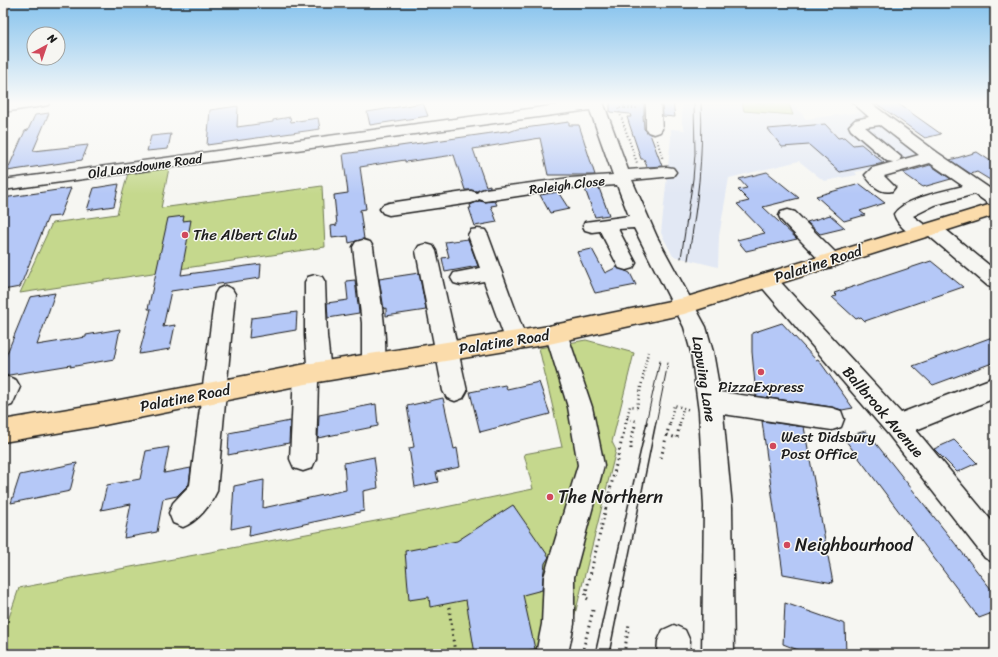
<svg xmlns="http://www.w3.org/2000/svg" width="998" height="657" viewBox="0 0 998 657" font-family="Sriracha,sans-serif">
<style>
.built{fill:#e2e8f4}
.green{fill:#c5d88d;stroke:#707a54}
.building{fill:#b5c8f7;stroke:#1c1c1c}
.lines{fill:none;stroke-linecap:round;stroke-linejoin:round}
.minor-casing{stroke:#1c1c1c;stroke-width:3}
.major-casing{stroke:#1c1c1c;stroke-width:3}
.path-far2{stroke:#1c1c1c;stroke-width:2;stroke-dasharray:1 2.5;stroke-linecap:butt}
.path-far1{stroke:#1c1c1c;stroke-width:2.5;stroke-dasharray:1 3;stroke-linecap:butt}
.path{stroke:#1c1c1c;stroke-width:3;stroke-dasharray:1.5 4;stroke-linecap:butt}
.minor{fill:#f6f6f2;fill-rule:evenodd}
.major{fill:#fbdcab;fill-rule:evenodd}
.tram-far1{stroke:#1c1c1c;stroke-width:1}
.tram{stroke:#1c1c1c;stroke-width:1.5}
.poi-dot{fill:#d1495b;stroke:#f6f6f2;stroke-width:1.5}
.labels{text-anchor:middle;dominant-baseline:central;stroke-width:3;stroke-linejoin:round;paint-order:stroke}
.far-street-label{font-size:13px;fill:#1c1c1c;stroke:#f6f6f2}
.poi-label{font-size:15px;fill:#1c1c1c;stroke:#f6f6f2;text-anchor:start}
.street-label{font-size:15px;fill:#1c1c1c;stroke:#f6f6f2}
.near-poi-label{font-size:18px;fill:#1c1c1c;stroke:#f6f6f2;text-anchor:start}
</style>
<rect width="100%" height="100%" fill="#f6f6f2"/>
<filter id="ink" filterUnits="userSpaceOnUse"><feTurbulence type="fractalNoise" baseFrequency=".025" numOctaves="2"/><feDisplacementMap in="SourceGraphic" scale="8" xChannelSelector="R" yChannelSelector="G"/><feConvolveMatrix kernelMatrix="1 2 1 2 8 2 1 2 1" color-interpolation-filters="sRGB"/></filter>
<g filter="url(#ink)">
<path class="built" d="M682 102H792L806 119 861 112 919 157 894 161 882 167 855 172 857 175 824 181 799 161 729 178 719 236 718 267 673 256 661 233 671 138V129L685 130 682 124Z"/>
<g class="green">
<path d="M742 102 789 104 793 115 744 111Z"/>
<path d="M169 168 161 208 322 186 325 247 20 293 52 223 117 214 128 173Z"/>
<path d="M586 340 634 353 612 442 616 450 565 654H3V635L19 588 397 517 533 489 524 454 562 447 539 348Z"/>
</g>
<g class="building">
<path d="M610 102H644V115H643L644 129 650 134 662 166 647 167 644 159H641L627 117H631L630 114 610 112Z"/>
<path d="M662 102H673L675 117 663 116Z"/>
<path d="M874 102H896L941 134 925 138Z"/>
<path d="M423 103 428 116 370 125 367 112Z"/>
<path d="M238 106 237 127 273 122V120L290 117 291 122 318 118 320 129 207 145 210 110Z"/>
<path d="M49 113 33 151 88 145 82 160 7 171 25 131 28 130 35 115Z"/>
<path d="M569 122V125H579L595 175H548L540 138 473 149 486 186 490 185V187L477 191 471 190H465L454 155 405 162V160L360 167 366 209 360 210 364 239 349 243 348 236 332 238 331 226 337 225 334 195 348 193 343 154 506 131 509 132 517 129Z"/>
<path d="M825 124 838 138 844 137 853 145 861 144 884 163 840 172 809 145 782 147 768 129Z"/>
<path d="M171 134 168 149 147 151 151 136Z"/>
<path d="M977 152 995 164V183L977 172 971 174 950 160Z"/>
<path d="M930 165 951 179 923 187 903 173Z"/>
<path d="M767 172 799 198 763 207 797 239 746 251 737 240 765 233 737 204 749 201 738 190 747 188 739 179Z"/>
<path d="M119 184 114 206 87 210 94 188Z"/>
<path d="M860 184 885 203 860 211 865 215 844 221 816 196Z"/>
<path d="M71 188 60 216 48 217 20 287 3 290V198Z"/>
<path d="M599 188 609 215 595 217 585 189Z"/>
<path d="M558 192 569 209 550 213 540 195Z"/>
<path d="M479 201 485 202 495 201 497 205 491 206 497 222 475 226 469 208H471L470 205Z"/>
<path d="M830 215 845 228 820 234 807 222Z"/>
<path d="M184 216 183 221 191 220 181 275 261 264 260 278 171 291 163 327 175 325 170 349 139 354 151 309H148L168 218Z"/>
<path d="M468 239 478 266 445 272 442 258 449 257 445 242Z"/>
<path d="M592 249 605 273 617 267 630 273 636 285 595 293 577 252Z"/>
<path d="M931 261 963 287 865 321 861 317 856 319 832 297 837 296 834 293Z"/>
<path d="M419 273 426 310 386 316V308L384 309 379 279Z"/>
<path d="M355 280 359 313 328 318 327 303 348 300 346 281Z"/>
<path d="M55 293 37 345 86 337V335L120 329 114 359 70 367 71 365 3 376V363L30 297Z"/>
<path d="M297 312 296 330 249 338 251 318Z"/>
<path d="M782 323 816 360 818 359 853 408 842 410 832 407 756 396 752 352V333Z"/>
<path d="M995 336V362L933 385 913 366Z"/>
<path d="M539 382 550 414 480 432 470 392 505 385 507 389Z"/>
<path d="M443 398 454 449 457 448 460 467 436 472 438 482 415 487 409 448 414 447 407 406Z"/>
<path d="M376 404 378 426 318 438 319 415Z"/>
<path d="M290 421 289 443 228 455 229 433Z"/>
<path d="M762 421 804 427 833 583 783 574Z"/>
<path d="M866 431 995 594V612L979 618 843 437Z"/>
<path d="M954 440 977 463 957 472 934 449Z"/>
<path d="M169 447 164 473 191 468 189 484 177 496 163 499 157 532 124 538 131 504 101 510 107 485 140 479 146 451Z"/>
<path d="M374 457 378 488 363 491 364 511 249 536 250 525 231 529 234 486 264 480 263 508 346 490 344 463Z"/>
<path d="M77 463 70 491 11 503 20 475Z"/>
<path d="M513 505 549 557 545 563 543 577 542 590 523 595 535 649 526 651 527 654H475L466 600 430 607 429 597 409 600 405 551 457 541Z"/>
<path d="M785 603 845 624 846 654H808L783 644Z"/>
</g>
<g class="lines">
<defs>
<g id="minor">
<path d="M10 102H50L48 105 43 106 3 112V104Z"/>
<path d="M580 102H603L628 170 667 167 673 168 676 172 673 176 632 180 657 237 706 327 713 352 720 392 832 408 841 411 844 419 841 427 832 430 723 414 732 507 734 654H702L704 507 699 412 691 352 684 327 634 228 618 229 636 263 633 268 626 270 619 268 600 231 592 232 585 230 583 226 585 222 629 216 617 185 570 188 485 201 479 199 477 201 471 203 389 215 383 213 380 209 383 205 389 203 471 191 477 193 479 191 485 189 570 178 613 175 590 110 3 190V180Z"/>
<path d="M646 102H660L662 129 660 132 654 134 648 132 646 129Z"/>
<path d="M852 102H869L938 153 995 192V206L989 204 975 194 935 205 913 216 926 226 933 223 940 225 995 270V288L988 286 928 235C917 243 897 226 894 214 904 198 945 191 963 186L930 163 884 176 895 187 892 191C880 194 872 185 865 175L872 168 919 155 880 125 865 127 901 157 899 161 893 162 887 161 851 130 849 126 855 120 869 117Z"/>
<path d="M984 102H995V109L990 108Z"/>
<path d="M788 210 795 212 838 255 841 260 838 265 831 267 824 265 781 220 779 216 781 212Z"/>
<path d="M478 229 485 230 488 235 527 341 524 347 516 350 508 347 484 281 461 285 454 283 451 278 454 273 480 268 468 235 471 230Z"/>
<path d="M363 240 370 242 373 247C376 272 392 350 382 370L374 372 366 370 362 363V323L353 247 356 242Z"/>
<path d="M426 244 433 246 436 251 467 391 463 398 455 401 447 398 443 391 416 251 419 246Z"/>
<path d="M767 273 774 275 901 413 995 377V398L916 430 995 525V563L985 558 888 434 760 285 757 280 760 275Z"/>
<path d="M315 275 322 277 325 282 327 336 331 372 327 379 318 381 316 459 312 468 303 471 294 468 290 459 294 374 298 367 307 365 305 336V282L308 277Z"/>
<path d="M225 286 232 289 235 294 217 491C210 506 198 521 183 527L173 523 169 513 173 503 190 485 215 294 218 289Z"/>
<path d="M556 324 564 327 567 333 592 407 604 465 574 577V624L568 654H536L542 624 544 577 578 465 568 407 545 333 548 327Z"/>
<path d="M8 377 16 380 20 387 12 405 3 408V378Z"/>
<path d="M674 625 685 630 690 641 689 654H657L658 641 663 630Z"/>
</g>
<path id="major" d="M995 203V215L684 314 549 344 306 384 104 425 3 442V420L104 403 306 364 549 326 684 298Z"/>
</defs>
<use href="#minor" class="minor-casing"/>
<use href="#major" class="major-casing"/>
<g class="path-far2">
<path d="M623 102 625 108H618L637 163"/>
<path d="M625 108H639"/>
<path d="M657 140 663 160"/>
</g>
<g class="path-far1">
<path d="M627 418 636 421V423"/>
<path d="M626 423 630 406 637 407 648 352"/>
<path d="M670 423 674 405 690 410"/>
<path d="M680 423 683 408"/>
</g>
<g class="path">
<path d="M667 435 677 438 680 422"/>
<path d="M631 449V440L636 422"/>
<path d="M661 458 670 422"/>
<path d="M588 599 585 597 626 422"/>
<path d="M449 607 455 654"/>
<path d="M582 654 593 610"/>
<path d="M624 654 629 624"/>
</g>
<use href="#minor" class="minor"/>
<use href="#major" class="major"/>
<g class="tram-far1">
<path d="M681 258 693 179 695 154 694 102"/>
<path d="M688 260C697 207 704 156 701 102"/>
<path d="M646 423 660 361"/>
<path d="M656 423 668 363"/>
</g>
<g class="tram">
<path d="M595 654 647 422"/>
<path d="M609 654 656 422"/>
</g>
</g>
</g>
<linearGradient id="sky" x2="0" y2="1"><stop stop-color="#85c2ed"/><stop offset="0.53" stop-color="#fbfbf9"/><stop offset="1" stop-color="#fbfbf9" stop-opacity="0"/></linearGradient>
<rect width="998" height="194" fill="url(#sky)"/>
<g class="poi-dot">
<circle cx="185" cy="235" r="4"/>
<circle cx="761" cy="372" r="4"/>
<circle cx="773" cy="446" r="4"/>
<circle cx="550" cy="497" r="4"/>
<circle cx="787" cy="545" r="4"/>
</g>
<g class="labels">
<g class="far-street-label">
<text transform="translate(145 166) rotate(-8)">Old Lansdowne Road</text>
<text transform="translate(567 185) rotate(-7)">Raleigh Close</text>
</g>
<g class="poi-label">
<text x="193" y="235">The Albert Club</text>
<text x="761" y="387" text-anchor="middle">PizzaExpress</text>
<text x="781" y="437">West Didsbury<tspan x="781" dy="17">Post Office</tspan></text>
</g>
<g class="street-label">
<text transform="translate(818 264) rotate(-18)">Palatine Road</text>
<text transform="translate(504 342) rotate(-9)">Palatine Road</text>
<text transform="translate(704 379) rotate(81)">Lapwing Lane</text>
<text transform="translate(185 398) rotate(-11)">Palatine Road</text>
<text transform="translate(883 412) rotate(49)">Ballbrook Avenue</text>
</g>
<g class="near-poi-label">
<text x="558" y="497">The Northern</text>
<text x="795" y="545">Neighbourhood</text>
</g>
</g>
<rect width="998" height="657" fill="none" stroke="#f6f6f2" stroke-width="16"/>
<rect x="8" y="8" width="982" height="641" fill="none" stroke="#1c1c1c" stroke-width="1.5" filter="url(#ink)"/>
<g transform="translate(46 46) rotate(40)"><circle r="19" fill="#f6f6f2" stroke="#9f9f9c"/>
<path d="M0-3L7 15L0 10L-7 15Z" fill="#d1495b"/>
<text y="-6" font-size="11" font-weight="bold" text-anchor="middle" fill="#1c1c1c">N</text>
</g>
</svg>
